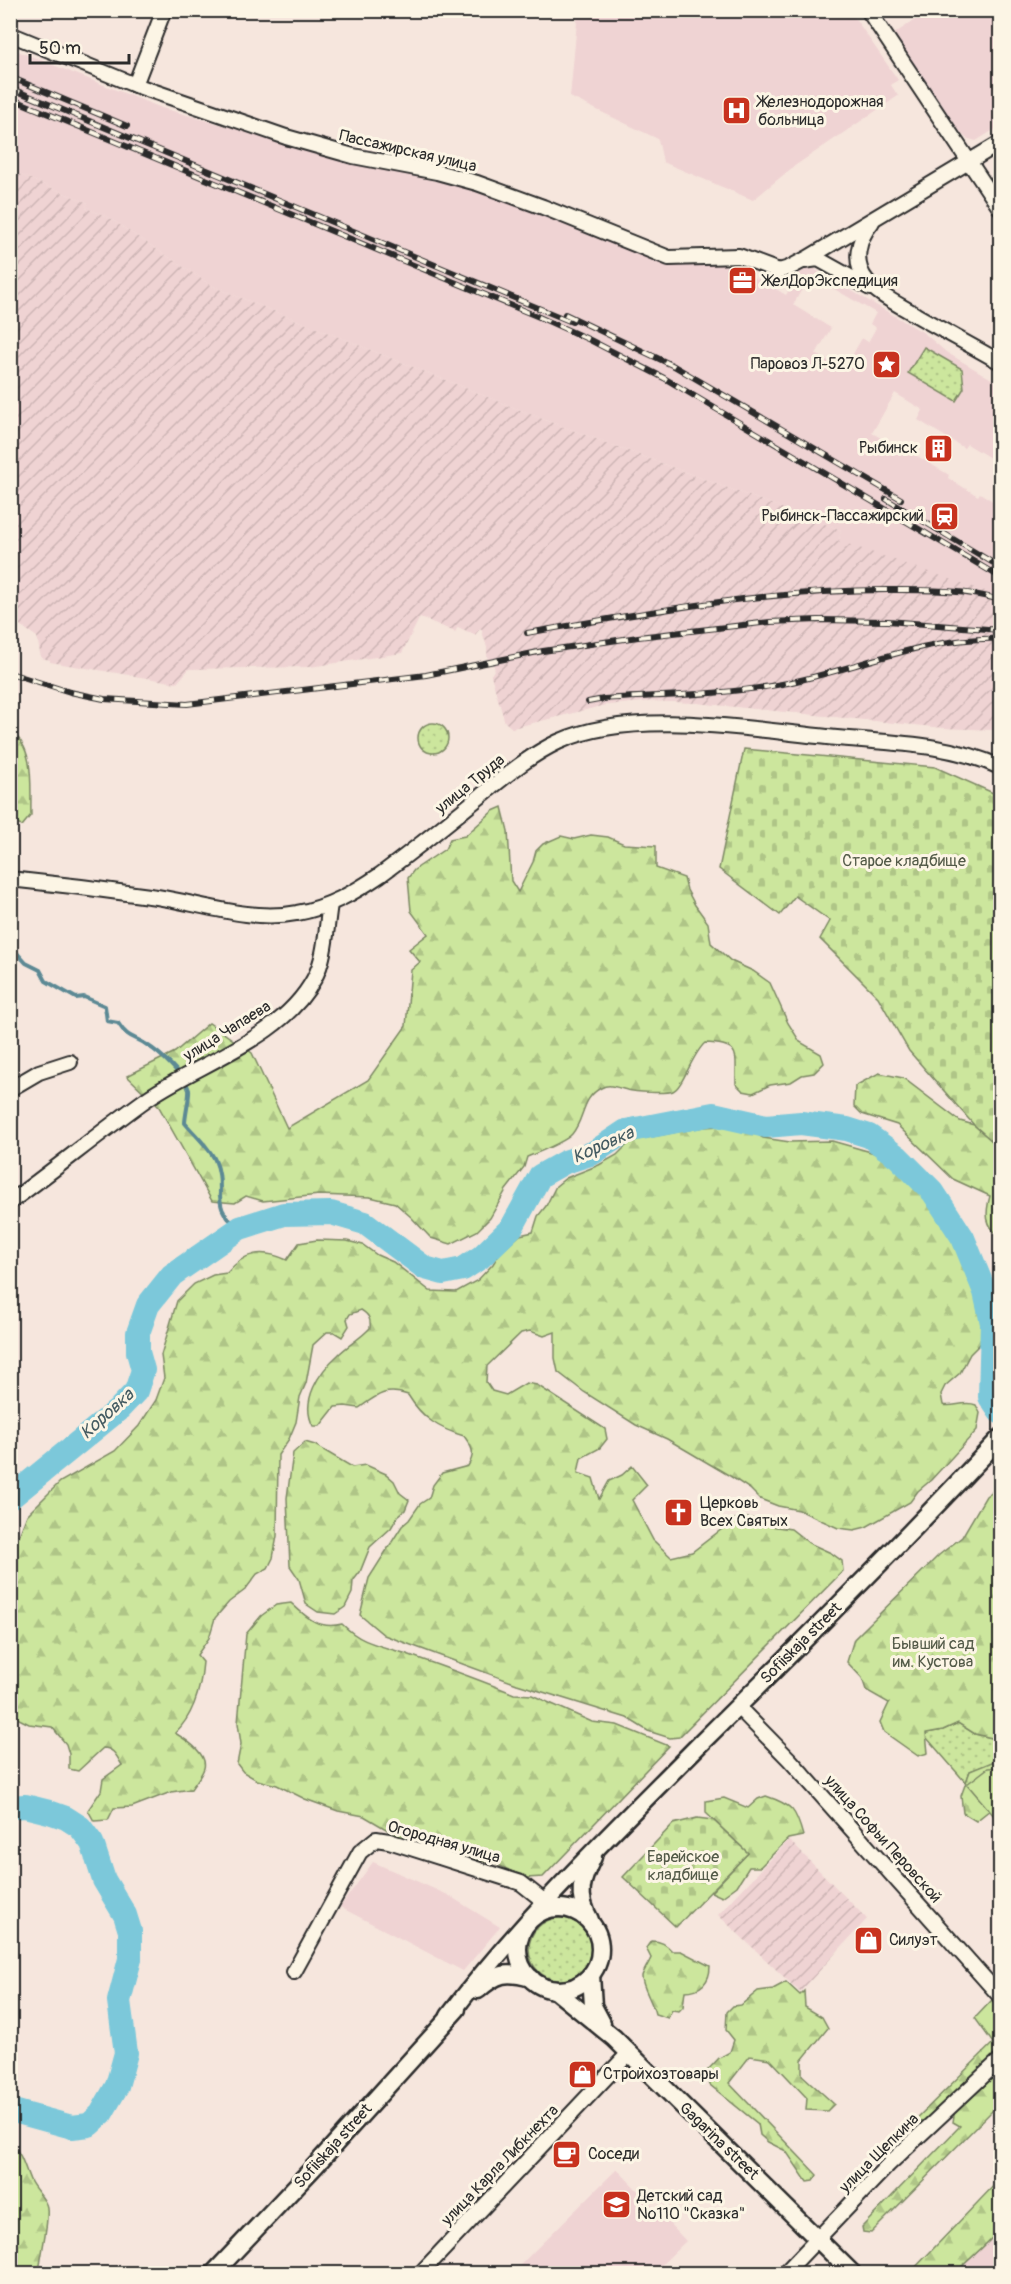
<svg xmlns="http://www.w3.org/2000/svg" width="1011" height="2284" viewBox="0 0 1011 2284" font-family="Pangolin,sans-serif">
<style>
.built{fill:#efd3d3;fill-rule:evenodd}
.industrial{fill:url(#industrial-furrows)}
.grass{fill:url(#grass-dots);stroke:#7c8864;stroke-width:1.5}
.forest{fill:url(#forest-firs);stroke:#7c8864;stroke-width:1.5}
.cemetery{fill:url(#cemetery-stones);stroke:#7c8864;stroke-width:1.5}
.garden{fill:#cce69d;stroke:#7c8864;stroke-width:1.5}
.water{fill:#7bc8da;stroke:#5b8994;stroke-width:1.5}
.lines{fill:none;stroke-linecap:round;stroke-linejoin:round}
.stream{stroke:#5b8994;stroke-width:4}
.river{stroke:#7bc8da;stroke-width:24}
.minor-casing{stroke:#2b2b2b;stroke-width:18}
.major-casing{stroke:#2b2b2b;stroke-width:21}
.minor{stroke:#fcf5e5;stroke-width:14}
.major{stroke:#fcf5e5;stroke-width:16}
.rail-casing{stroke:#2b2b2b;stroke-width:6}
.rail{stroke:#fcf5e5;stroke-width:4;stroke-dasharray:11;stroke-linecap:butt}
.labels{text-anchor:middle;dominant-baseline:central;stroke-width:6;stroke-linejoin:round;paint-order:stroke}
.poi-label{font-size:16px;fill:#2b2b2b;stroke:#fcf5e5;text-anchor:start}
.street-label{font-size:16px;fill:#2b2b2b;stroke:#fcf5e5}
.park-label{font-size:16px;fill:#535a48;stroke:#fcf5e5}
.water-label{font-size:18px;font-style:italic;fill:#435a60;stroke:#fcf5e5}
</style>
<defs>
<pattern id="industrial-furrows" width="10" height="10" patternUnits="userSpaceOnUse" patternTransform="scale(1.5)"><rect width="10" height="10" fill="#efd3d3"/><path d="M-1 1l2-2M0 10L10 0M9 11l2-2" fill="none" stroke="#cdb5b5"/></pattern>
<pattern id="grass-dots" width="8" height="8" patternUnits="userSpaceOnUse" patternTransform="scale(1.5)"><rect width="8" height="8" fill="#cce69d"/><path d="M2 2h.1M6 6h.1" fill="none" stroke="#afc587" stroke-width="1.8" stroke-linecap="round"/></pattern>
<pattern id="forest-firs" width="22" height="20" patternUnits="userSpaceOnUse" patternTransform="scale(1.5)"><rect width="22" height="20" fill="#cce69d"/><path d="M5 1l3.5 6h-7zM16 11l3.5 6h-7z" fill="#afc587"/></pattern>
<pattern id="cemetery-stones" width="16" height="16" patternUnits="userSpaceOnUse" patternTransform="scale(1.5)"><rect width="16" height="16" fill="#cce69d"/><path d="M2 7V4a2 2 0 0 1 4 0v3zM10 15v-3a2 2 0 0 1 4 0v3z" fill="#afc587"/></pattern>
</defs>
<rect width="100%" height="100%" fill="#f6e6dd"/>
<filter id="ink" filterUnits="userSpaceOnUse"><feTurbulence type="fractalNoise" baseFrequency=".0167" numOctaves="2"/><feDisplacementMap in="SourceGraphic" scale="12" xChannelSelector="R" yChannelSelector="G"/><feConvolveMatrix kernelMatrix="1 2 1 2 8 2 1 2 1" color-interpolation-filters="sRGB"/></filter>
<g filter="url(#ink)">
<g class="built">
<path d="M578 11H850L898 80 891 85 898 96 793 167 753 200 663 162 658 139 570 97Z"/>
<path d="M928 11H1000V126L976 141 966 138 961 133 894 34Z"/>
<path d="M10 48 162 108 374 168 474 189 525 207 664 264 672 266 720 263 766 283 786 295 799 273 805 270 814 269 924 333 946 352 1000 384V400H997L994 420 1000 424V468L996 466 997 462 967 444 964 448 918 420 923 410 895 393 872 433 900 449 902 447 949 475 948 478 978 496 980 493 1000 506V730L945 728 698 703 653 701 605 705 512 728 505 722 491 675 495 669 493 663 488 665 487 647 481 627 831 577 841 530 545 420 214 287 106 216 86 208 88 203 11 171ZM810 275 876 313 870 324 876 328 868 342 862 338 844 370 816 354 831 328 793 305ZM924 347 964 388 956 401 909 373Z"/>
<path d="M373 1862 448 1895 500 1927 463 1971 340 1907Z"/>
<path d="M617 2169 686 2241 653 2273H512Z"/>
<path d="M1000 2205V2273H934Z"/>
</g>
<g class="industrial">
<path d="M11 171 88 203 86 208 106 216 214 287 545 420 841 530 839 541 994 594 1000 603V730L945 728 698 703 653 701 605 705 512 728 505 722 491 675 495 669 493 663 488 665 487 647 481 628 475 635 458 627 455 632 420 617 402 653 310 667 189 669 177 683 50 662V660L41 658 37 637 11 619Z"/>
<path d="M789 1840 867 1919 800 1992 718 1915Z"/>
</g>
<g class="grass">
<path d="M924 347 962 369 964 388 956 401 908 373Z"/>
<circle cx="433" cy="738" r="15"/>
<path d="M958 1723 975 1734 992 1738 1000 1731V1762L992 1763 970 1771 966 1783 926 1737V1733L943 1730Z"/>
<circle cx="560" cy="1949" r="31"/>
</g>
<g class="forest">
<path d="M11 732C36 748 30 789 31 815L22 826 11 822Z"/>
<path d="M502 807 508 831 511 881 518 892 533 862 536 851 543 844 561 836 574 839 591 835 608 837 624 844 656 846V868L684 878 687 890 695 905 708 923 711 943 731 961 753 971 770 983 788 1023 800 1042 821 1054 824 1063 814 1073 802 1075 791 1082 770 1085 753 1093 743 1091 736 1084C735 1055 743 1044 705 1043 692 1054 683 1087 673 1091 666 1094 635 1092 627 1090 618 1088 610 1083 601 1088 581 1098 585 1119 572 1134 566 1141 537 1153 527 1157L524 1167 506 1190 490 1218 477 1231 451 1244 431 1238 411 1217 395 1203 370 1197 319 1195 263 1201 246 1196 235 1203 212 1201 159 1107 127 1076 175 1052 209 1023 252 1053 287 1128 368 1080 406 1026 411 970 420 962 409 949 428 934 411 911 408 878 414 870 445 849 450 839 465 836 493 811Z"/>
<path d="M879 1073 903 1078 960 1121 974 1125 1000 1148V1237C985 1225 985 1214 990 1196L953 1179 897 1125 862 1114 854 1106 855 1086Z"/>
<path d="M721 1126 752 1131 763 1138 790 1142 832 1141 878 1154 920 1189 942 1218 962 1252 983 1310V1341L970 1354 960 1373 945 1386 941 1394 943 1405C954 1408 964 1400 976 1405L980 1413 977 1430 931 1480 918 1491 910 1502 866 1527 854 1530 838 1528 799 1510 778 1506 760 1499 750 1489 730 1476 667 1439 636 1425 584 1392 558 1372 555 1358V1332L544 1336 530 1331 521 1333 487 1366 486 1382 492 1391 506 1395 526 1383 537 1385 605 1429 607 1439 600 1448 581 1458 578 1473 593 1478 599 1499 609 1481 622 1475 632 1466 647 1485 632 1500 653 1540 671 1557 692 1552 735 1519 751 1518 770 1526 791 1529 809 1543 831 1553 842 1561 843 1571 679 1737 670 1738 648 1731 627 1718 517 1684 384 1635 360 1615 369 1578 402 1526 409 1520 420 1504 429 1498 433 1485 442 1473 468 1466C476 1453 472 1447 464 1436 439 1429 422 1418 408 1395 386 1387 377 1395 359 1408L345 1406 335 1407 320 1426H313C300 1401 319 1372 338 1355 348 1345 361 1338 370 1328 371 1319 369 1315 361 1310L350 1314 347 1319 349 1326 342 1337 334 1332H327L313 1345 306 1383 300 1397 296 1422 289 1439 278 1455 277 1536 273 1558 268 1568 257 1574 245 1590 229 1602 215 1618 209 1638 197 1655 203 1662C201 1687 194 1715 175 1733 185 1739 208 1754 204 1768 202 1775 195 1783 191 1789L171 1792 132 1807 114 1808 108 1820 94 1821 88 1810 101 1791 103 1779 122 1765C117 1757 114 1748 103 1748L78 1771 69 1769V1754L66 1744 52 1727 29 1724 11 1715V1556L27 1515 60 1482 115 1451 139 1426 156 1400 164 1378 161 1355 177 1301 194 1284 213 1275 227 1273C245 1251 263 1249 287 1260L299 1243 317 1240 347 1241 363 1245 377 1255 393 1262 430 1291 456 1292 478 1280 493 1264 499 1254 520 1235 533 1232 538 1216 546 1206 556 1186 566 1178 599 1165 617 1155 631 1141 703 1127Z"/>
<path d="M305 1442 315 1445 352 1467 366 1465 386 1474 394 1481 400 1493 409 1500 405 1510 398 1516 391 1528 370 1547 360 1572 353 1581 352 1593 345 1607 335 1614 318 1612 306 1604 299 1579 290 1566 287 1498 293 1453Z"/>
<path d="M1000 1486V1731L992 1738 975 1734 958 1723 943 1730 926 1733 928 1753 918 1756 884 1732 880 1722 889 1703 866 1690 862 1678 847 1662 854 1639 939 1555 962 1537 986 1496Z"/>
<path d="M291 1603C307 1618 319 1630 342 1624 362 1644 379 1645 404 1653 441 1666 478 1679 514 1694L532 1695 592 1722 617 1725 669 1746 543 1877 526 1878 492 1862 460 1856 418 1844 398 1836 364 1816 338 1811 305 1799 277 1785 257 1780 243 1772 237 1764 241 1744 238 1723 246 1634 261 1616 276 1605Z"/>
<path d="M992 1762H1000V1802L976 1821 963 1813 961 1796 970 1771Z"/>
<path d="M766 1796C793 1805 796 1810 803 1836L788 1839 760 1867H749L737 1886 722 1897 711 1892 748 1853 706 1813V1801L724 1798 748 1808 758 1799Z"/>
<path d="M651 1941C661 1941 666 1944 672 1951H681L710 1966C710 1982 701 1991 685 1991L683 2007 679 2011 672 2010 668 2018 655 2014C653 2003 641 1985 642 1976 644 1970 649 1963 651 1958L646 1948Z"/>
<path d="M786 1982 800 1995 804 1991 805 2007 822 2017 828 2028 802 2060V2075L834 2104 827 2111 806 2110 807 2098 770 2059 750 2056 729 2083 817 2175 813 2181 807 2182 786 2151 768 2142 760 2135 758 2124 710 2085 706 2072 719 2058 730 2052 734 2040 726 2030 727 2012 733 2006 741 2005 758 1991 773 1989Z"/>
<path d="M992 2000 1000 2010V2103L871 2233 863 2232 862 2227 960 2126 953 2122 955 2109 898 2151 893 2145 895 2140 993 2043 975 2018Z"/>
<path d="M11 2143C22 2154 24 2166 30 2180 34 2189 42 2195 46 2204 51 2214 40 2258 39 2273H11Z"/>
<path d="M1000 2179V2229C987 2245 970 2258 955 2273H910Z"/>
</g>
<g class="cemetery">
<path d="M744 749 935 767 1000 796V1148L974 1125 909 1051 878 997 820 939 830 921 795 896 780 915 719 869Z"/>
<path d="M697 1818 713 1820 748 1853 676 1927 623 1877 673 1824Z"/>
</g>
<path class="garden" d="M1000 1767V1823L967 1784 988 1768Z"/>
<path class="water" d="M1000 1340V1421L984 1402 981 1347Z"/>
<g class="lines">
<path class="stream" d="M10 945 26 963 40 970 46 981 76 998 84 997 105 1006 107 1021 118 1023C128 1039 134 1036 147 1045 160 1053 185 1076 189 1090 190 1096 185 1116 185 1123 194 1134 209 1147 215 1160 228 1189 207 1207 240 1228"/>
<g class="river">
<path d="M10 1498 118 1410 136 1391 143 1370 138 1352V1333L148 1305 172 1275 240 1228 284 1214 331 1213 365 1223 425 1268 443 1273 463 1269 481 1257 512 1227 540 1176 565 1162 593 1153 626 1131 713 1114 766 1126 801 1123 847 1129 869 1136 898 1157 933 1192 963 1238 985 1292 992 1323 990 1397 1000 1412"/>
<path d="M10 1807 25 1806 49 1812 66 1818 80 1827 92 1843 104 1880 125 1915 130 1931V1959L119 2001 126 2053 117 2086 101 2114 89 2125 72 2127 10 2110"/>
</g>
<defs>
<g id="minor">
<path d="M868 10 1000 208"/>
<path d="M10 34 135 85 286 137 353 156 437 172 477 183 543 207 669 258 739 256 779 271 789 268 808 258 1000 143"/>
<path d="M135 85 164 10"/>
<path d="M872 222C858 239 852 263 867 281 879 296 900 305 916 315 944 331 972 346 1000 362"/>
<path d="M804 261 818 259 870 288"/>
<path d="M10 879C59 884 108 890 157 897 202 904 251 922 297 913 328 908 355 892 380 875 413 851 445 825 477 799 502 779 528 756 558 742 631 708 749 729 827 737 885 743 947 742 1000 767"/>
<path d="M10 1089 39 1072 70 1062"/>
<path d="M10 1202C54 1170 97 1135 141 1103 195 1063 281 1041 314 979 326 957 326 928 330 904"/>
<path d="M738 1707 790 1760 1000 1996"/>
<path d="M294 1972 360 1852 376 1839 389 1841 521 1883 545 1902"/>
<path d="M420 2274 629 2053"/>
<path d="M784 2274 888 2165 1000 2060"/>
</g>
<g id="major">
<circle cx="559" cy="1949" r="41"/>
<path d="M590 1920C576 1895 581 1881 593 1857"/>
<path d="M591 1975 593 2006 602 2023"/>
<path d="M478 1990C497 1973 506 1971 531 1978"/>
<path d="M555 1990 614 2038 853 2274"/>
<path d="M449 2016C523 1918 612 1833 698 1746 800 1645 902 1543 1000 1438"/>
<path d="M213 2274 315 2166 457 2009"/>
</g>
</defs>
<use href="#minor" class="minor-casing"/>
<use href="#major" class="major-casing"/>
<use href="#minor" class="minor"/>
<use href="#major" class="major"/>
<defs>
<g id="rail">
<path d="M10 77 127 126"/>
<path d="M10 88 572 322"/>
<path d="M10 98 539 317 590 340 664 378 1000 577"/>
<path d="M565 314 674 366 901 499"/>
<path d="M886 499 1000 567"/>
<path d="M527 633C647 612 766 590 888 590 925 590 964 589 1000 600"/>
<path d="M10 673 70 692 104 699 187 704 426 675 543 651 638 637 770 622 818 620 888 621 1000 630"/>
<path d="M588 702 604 699C663 695 724 695 782 684 855 670 925 636 1000 639"/>
</g>
</defs>
<use href="#rail" class="rail-casing"/>
<use href="#rail" class="rail"/>
</g>
</g>
<defs>
<symbol id="hospital-square" viewBox="-11 -11 22 22"><rect x="-9" y="-9" width="18" height="18" rx="4" fill="#c8321e" stroke="#fcf5e5"/><path d="M-5-5h3v3.5h4V-5h3V5h-3V1.5h-4V5h-3Z" fill="#fff"/></symbol>
<symbol id="office-square" viewBox="-11 -11 22 22"><rect x="-9" y="-9" width="18" height="18" rx="4" fill="#c8321e" stroke="#fcf5e5"/><path d="M-6-3h4V-5.5h4V-3h4V5H-6ZM-1-4.5V-3h2v-1.5ZM-6 0V1H6V0Z" fill="#fff"/></symbol>
<symbol id="sight-square" viewBox="-11 -11 22 22"><rect x="-9" y="-9" width="18" height="18" rx="4" fill="#c8321e" stroke="#fcf5e5"/><path d="M0-6L1.8-2.2L6-1.7L2.9 1.2L3.7 5.4L0 3.3L-3.7 5.4L-2.9 1.2L-6-1.7L-1.8-2.2Z" fill="#fff"/></symbol>
<symbol id="building-square" viewBox="-11 -11 22 22"><rect x="-9" y="-9" width="18" height="18" rx="4" fill="#c8321e" stroke="#fcf5e5"/><path d="M-4-6H4V6H1V3H-1V6H-4ZM-2.5-4.3h1.7v1.8h-1.7ZM.8-4.3h1.7v1.8H.8ZM-2.5-1h1.7V.8h-1.7ZM.8-1h1.7V.8H.8Z" fill="#fff"/></symbol>
<symbol id="station-square" viewBox="-11 -11 22 22"><rect x="-9" y="-9" width="18" height="18" rx="4" fill="#c8321e" stroke="#fcf5e5"/><path d="M-3-6H3Q5-6 5-4V2Q5 4 3 4L4.5 6H3L1.5 4h-3L-3 6H-4.5L-3 4Q-5 4-5 2V-4Q-5-6-3-6ZM-3.5-4v3h7v-3ZM-3.5 1v1.5H-2V1ZM2 1v1.5H3.5V1Z" fill="#fff"/></symbol>
<symbol id="church-square" viewBox="-11 -11 22 22"><rect x="-9" y="-9" width="18" height="18" rx="4" fill="#c8321e" stroke="#fcf5e5"/><path d="M-1.2-6h2.4v3.5h3.3v2.4h-3.3V6h-2.4V-.1h-3.3v-2.4h3.3Z" fill="#fff"/></symbol>
<symbol id="shop-square" viewBox="-11 -11 22 22"><rect x="-9" y="-9" width="18" height="18" rx="4" fill="#c8321e" stroke="#fcf5e5"/><path d="M-5-2.5h2.3a2.7 3.5 0 0 1 5.4 0H5L5.5 6h-11ZM-1.5-2.5h3a1.5 2.3 0 0 0-3 0Z" fill="#fff"/></symbol>
<symbol id="cafe-square" viewBox="-11 -11 22 22"><rect x="-9" y="-9" width="18" height="18" rx="4" fill="#c8321e" stroke="#fcf5e5"/><path d="M-5.5-4.5H6V0H3Q3 3.5 0 3.5H-2.5Q-5.5 3.5-5.5 0ZM3-3.2v2h1.7v-2ZM-6 4.5H4V6H-6Z" fill="#fff"/></symbol>
<symbol id="school-square" viewBox="-11 -11 22 22"><rect x="-9" y="-9" width="18" height="18" rx="4" fill="#c8321e" stroke="#fcf5e5"/><path d="M0-5L7-2L0 1L-7-2ZM-4 1L0 2.5L4 1V4Q0 6-4 4Z" fill="#fff"/></symbol>
</defs>
<g fill-rule="evenodd">
<use href="#hospital-square" x="720" y="94" width="33" height="33"/>
<use href="#office-square" x="726" y="264" width="33" height="33"/>
<use href="#sight-square" x="870" y="348" width="33" height="33"/>
<use href="#building-square" x="922" y="432" width="33" height="33"/>
<use href="#station-square" x="928" y="500" width="33" height="33"/>
<use href="#church-square" x="662" y="1496" width="33" height="33"/>
<use href="#shop-square" x="852" y="1924" width="33" height="33"/>
<use href="#shop-square" x="566" y="2058" width="33" height="33"/>
<use href="#cafe-square" x="550" y="2138" width="33" height="33"/>
<use href="#school-square" x="600" y="2188" width="33" height="33"/>
</g>
<g class="labels">
<g class="poi-label">
<text x="758" y="102">Железнодорожная<tspan x="758" dy="18">больница</tspan></text>
<text x="763" y="281">ЖелДорЭкспедиция</text>
<text x="865" y="364" text-anchor="end">Паровоз Л-5270</text>
<text x="918" y="448" text-anchor="end">Рыбинск</text>
<text x="924" y="516" text-anchor="end">Рыбинск-Пассажирский</text>
<text x="700" y="1503">Церковь<tspan x="700" dy="18">Всех Святых</tspan></text>
<text x="889" y="1940">Силуэт</text>
<text x="603" y="2074">Стройхозтовары</text>
<text x="588" y="2154">Соседи</text>
<text x="637" y="2196">Детский сад<tspan x="637" dy="18">№110 "Сказка"</tspan></text>
</g>
<g class="street-label">
<text transform="translate(408 151) rotate(13)">Пассажирская улица</text>
<text transform="translate(470 784) rotate(-39)">улица Труда</text>
<text transform="translate(227 1031) rotate(-32)">улица Чапаева</text>
<text transform="translate(801 1643) rotate(-45)">Sofiiskaja street</text>
<text transform="translate(883 1839) rotate(48)">улица Софьи Перовской</text>
<text transform="translate(444 1842) rotate(16)">Огородная улица</text>
<text transform="translate(719 2141) rotate(44)">Gagarina street</text>
<text transform="translate(333 2146) rotate(-48)">Sofiiskaja street</text>
<text transform="translate(879 2153) rotate(-45)">улица Щепкина</text>
<text transform="translate(500 2165) rotate(-46)">улица Карла Либкнехта</text>
</g>
<g class="park-label">
<text x="904" y="861">Старое кладбище</text>
<text x="933" y="1644">Бывший сад<tspan x="933" dy="18">им. Кустова</tspan></text>
<text x="683" y="1857">Еврейское<tspan x="683" dy="18">кладбище</tspan></text>
</g>
<g class="water-label">
<text transform="translate(603 1145) rotate(-24)">Коровка</text>
<text transform="translate(107 1414) rotate(-42)">Коровка</text>
</g>
</g>
<rect width="1011" height="2284" fill="none" stroke="#fcf5e5" stroke-width="36"/>
<rect x="18" y="18" width="975" height="2248" fill="none" stroke="#2b2b2b" stroke-width="2" filter="url(#ink)"/>
<path d="M30 54v9h99v-9" fill="none" stroke="#2b2b2b" stroke-width="3"/>
<text x="39" y="54" font-size="18" fill="#2b2b2b" stroke="#fcf5e5" stroke-width="4.5" paint-order="stroke">50 m</text>
</svg>
